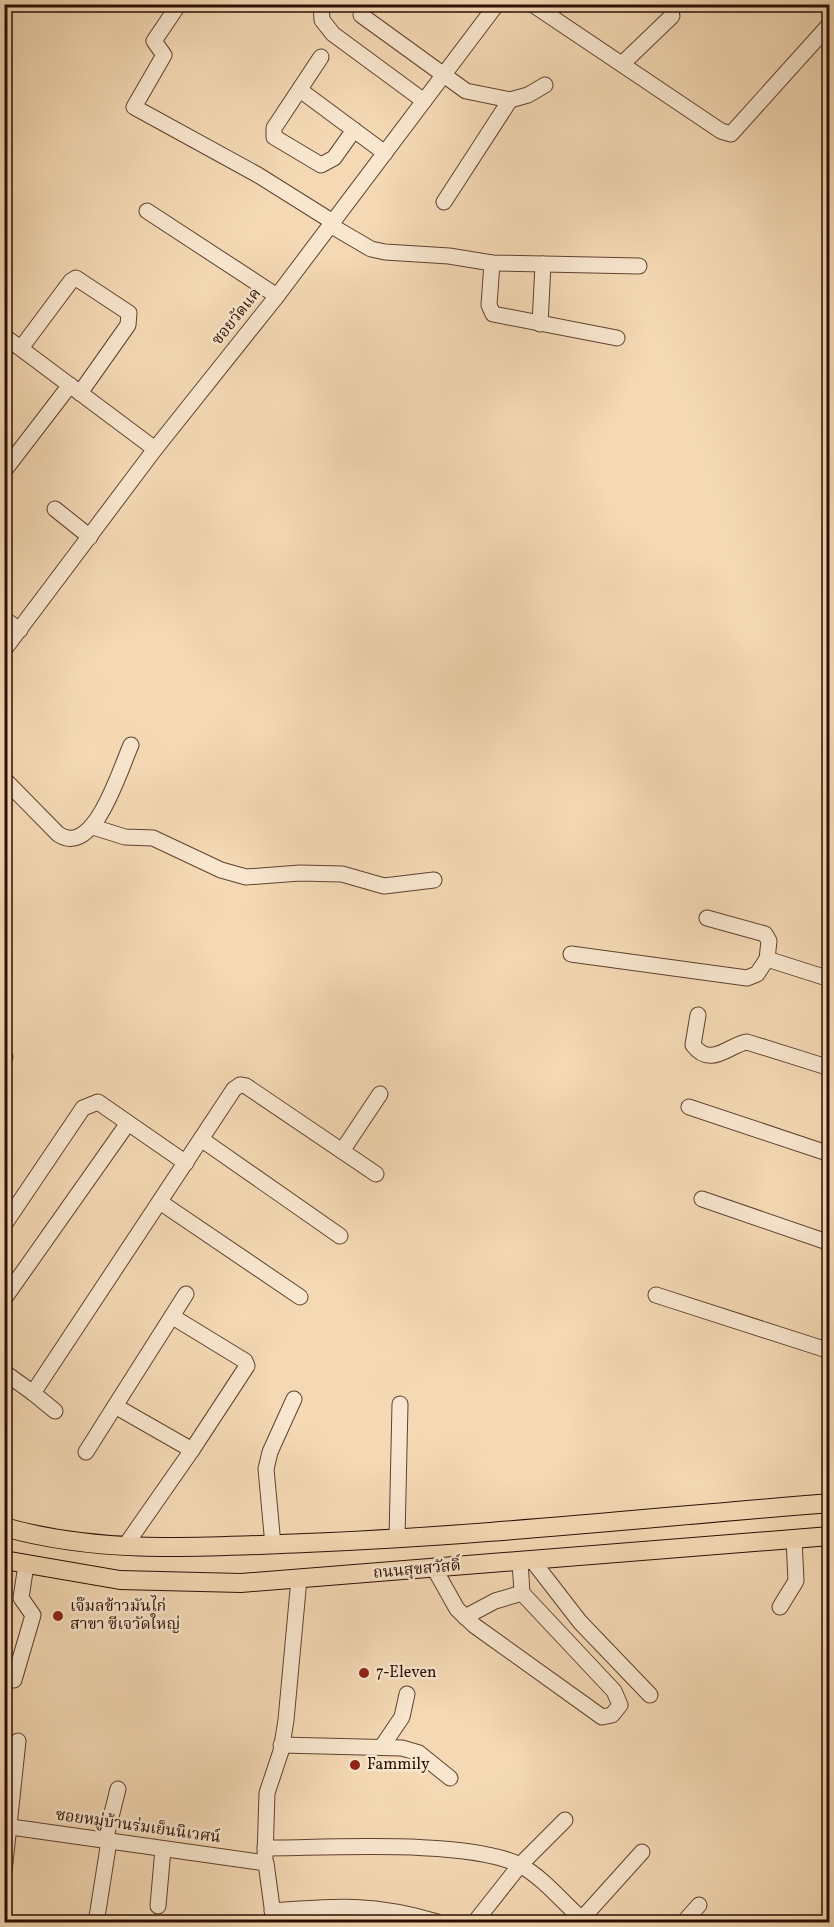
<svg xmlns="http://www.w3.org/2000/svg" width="834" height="1927" viewBox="0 0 834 1927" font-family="Vollkorn,'Noto Serif Thai',serif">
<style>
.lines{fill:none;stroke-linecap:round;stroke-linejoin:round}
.minor-casing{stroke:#5f412f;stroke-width:17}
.major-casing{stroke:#2d0e03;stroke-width:20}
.minor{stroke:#f8e6ce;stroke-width:15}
.major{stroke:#f4d9b4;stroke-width:18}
.poi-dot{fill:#8f2418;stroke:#f8e6ce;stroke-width:2}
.labels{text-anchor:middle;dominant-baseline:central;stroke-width:5;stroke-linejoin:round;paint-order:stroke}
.street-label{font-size:16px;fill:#2d0e03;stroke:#f8e6ce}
.poi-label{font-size:16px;fill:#2d0e03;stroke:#f8e6ce;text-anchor:start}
</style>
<rect width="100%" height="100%" fill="#f4d9b4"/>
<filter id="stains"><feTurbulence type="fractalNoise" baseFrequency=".00333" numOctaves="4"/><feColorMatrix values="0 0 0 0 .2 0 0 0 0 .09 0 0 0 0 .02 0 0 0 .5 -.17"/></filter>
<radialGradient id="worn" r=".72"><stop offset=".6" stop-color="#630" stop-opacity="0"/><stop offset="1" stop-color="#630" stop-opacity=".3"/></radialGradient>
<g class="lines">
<defs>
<g id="minor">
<path d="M179 4 154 41 164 55 134 107 258 175 333 222"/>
<path d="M321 4 322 20 333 34 424 101"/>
<path d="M532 4 721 131 731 134 830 24"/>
<path d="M361 15 466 91 510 100 528 95 545 85"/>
<path d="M321 57 274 128V137L321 165 334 158 354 130"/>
<path d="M622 64 672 16"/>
<path d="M300 90 385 153"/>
<path d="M444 202 510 100"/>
<path d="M147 211 277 296"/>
<path d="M330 225 371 249 385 252 449 256 492 263 639 266"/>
<path d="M492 263 489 305 493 314 617 338"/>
<path d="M540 324 543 264"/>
<path d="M4 336 155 449"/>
<path d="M21 348 71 281 76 278 129 313 128 325 80 393"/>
<path d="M4 471 70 385"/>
<path d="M55 509 90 537"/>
<path d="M4 619 20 630"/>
<path d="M4 650 155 449 277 296 497 4"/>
<path d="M4 779 58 834C94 859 120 769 131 745"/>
<path d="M93 827 125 837 153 838 221 870 246 877 300 873 342 874 384 886 434 880"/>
<path d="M707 918 765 934 769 941 767 959"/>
<path d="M571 954 747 978 757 974 767 959 830 979"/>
<path d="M698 1015 693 1045C711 1069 730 1044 747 1042L830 1068"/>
<path d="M4 1056 5 1057"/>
<path d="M689 1107 830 1154"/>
<path d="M201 1139 340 1236"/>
<path d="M342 1151 380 1094"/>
<path d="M702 1199 830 1243"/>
<path d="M160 1202 300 1297"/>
<path d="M4 1225 83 1108 98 1102 186 1163"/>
<path d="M656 1295 830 1351"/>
<path d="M4 1299 128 1123"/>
<path d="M173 1317 245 1361 247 1366 192 1450"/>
<path d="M4 1372 33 1393 234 1089 240 1085 246 1086 376 1174"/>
<path d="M33 1393 55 1411"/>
<path d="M86 1452 115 1406"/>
<path d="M397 1538 400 1404"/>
<path d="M273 1545 266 1469 270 1452 294 1399"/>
<path d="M125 1546 192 1450 115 1406 186 1294"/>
<path d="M532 1560 580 1622 650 1695"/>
<path d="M434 1568 457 1609 475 1626 602 1717 612 1715 620 1705 614 1691 522 1593 520 1561"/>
<path d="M780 1607 796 1581 794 1538"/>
<path d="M465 1617 495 1601 522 1593"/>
<path d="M14 1680 33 1615 21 1598 26 1565"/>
<path d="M281 1745 402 1748 419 1753 450 1778"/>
<path d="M383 1745 402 1717 407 1694"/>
<path d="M4 1826 266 1863 274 1922"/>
<path d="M105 1841 118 1789"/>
<path d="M265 1848C327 1848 468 1839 520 1865 545 1879 564 1904 585 1922"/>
<path d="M265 1857 267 1793 281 1751 286 1720 299 1579"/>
<path d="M4 1872 18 1741"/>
<path d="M158 1906 163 1849"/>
<path d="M272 1911C337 1906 374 1903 437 1922"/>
<path d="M97 1917 109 1841"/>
<path d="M475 1922 520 1865 565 1820"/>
<path d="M579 1922 642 1852"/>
<path d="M684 1922 699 1905"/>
</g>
<g id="major">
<path d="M4 1527C102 1555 206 1547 306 1543 481 1536 655 1517 830 1503"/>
<path d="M4 1560 120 1580 241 1583 830 1536"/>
</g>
</defs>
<use href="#minor" class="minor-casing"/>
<use href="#major" class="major-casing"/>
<use href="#minor" class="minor"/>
<use href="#major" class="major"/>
</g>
<g class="poi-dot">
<circle cx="58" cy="1616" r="6"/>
<circle cx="364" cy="1673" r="6"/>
<circle cx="355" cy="1765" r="6"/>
</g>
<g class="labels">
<g class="street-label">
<text transform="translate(237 317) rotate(-51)">ซอยวัดแค</text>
<text transform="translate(417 1570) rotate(-5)">ถนนสุขสวัสดิ์</text>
<text transform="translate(138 1827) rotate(8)">ซอยหมู่บ้านร่มเย็นนิเวศน์</text>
</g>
<g class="poi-label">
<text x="70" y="1607">เจ๊มลข้าวมันไก่<tspan x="70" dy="18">สาขา ซีเจวัดใหญ่</tspan></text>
<text x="376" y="1673">7-Eleven</text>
<text x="367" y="1765">Fammily</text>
</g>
</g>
<rect width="834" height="1927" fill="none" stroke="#f4d9b4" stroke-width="24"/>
<rect x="6" y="6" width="822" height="1915" fill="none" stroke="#2d0e03" stroke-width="3"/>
<rect x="12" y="12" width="810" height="1903" fill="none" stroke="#2d0e03" stroke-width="1.5"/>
<rect width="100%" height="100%" filter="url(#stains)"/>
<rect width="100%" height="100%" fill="url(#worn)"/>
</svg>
